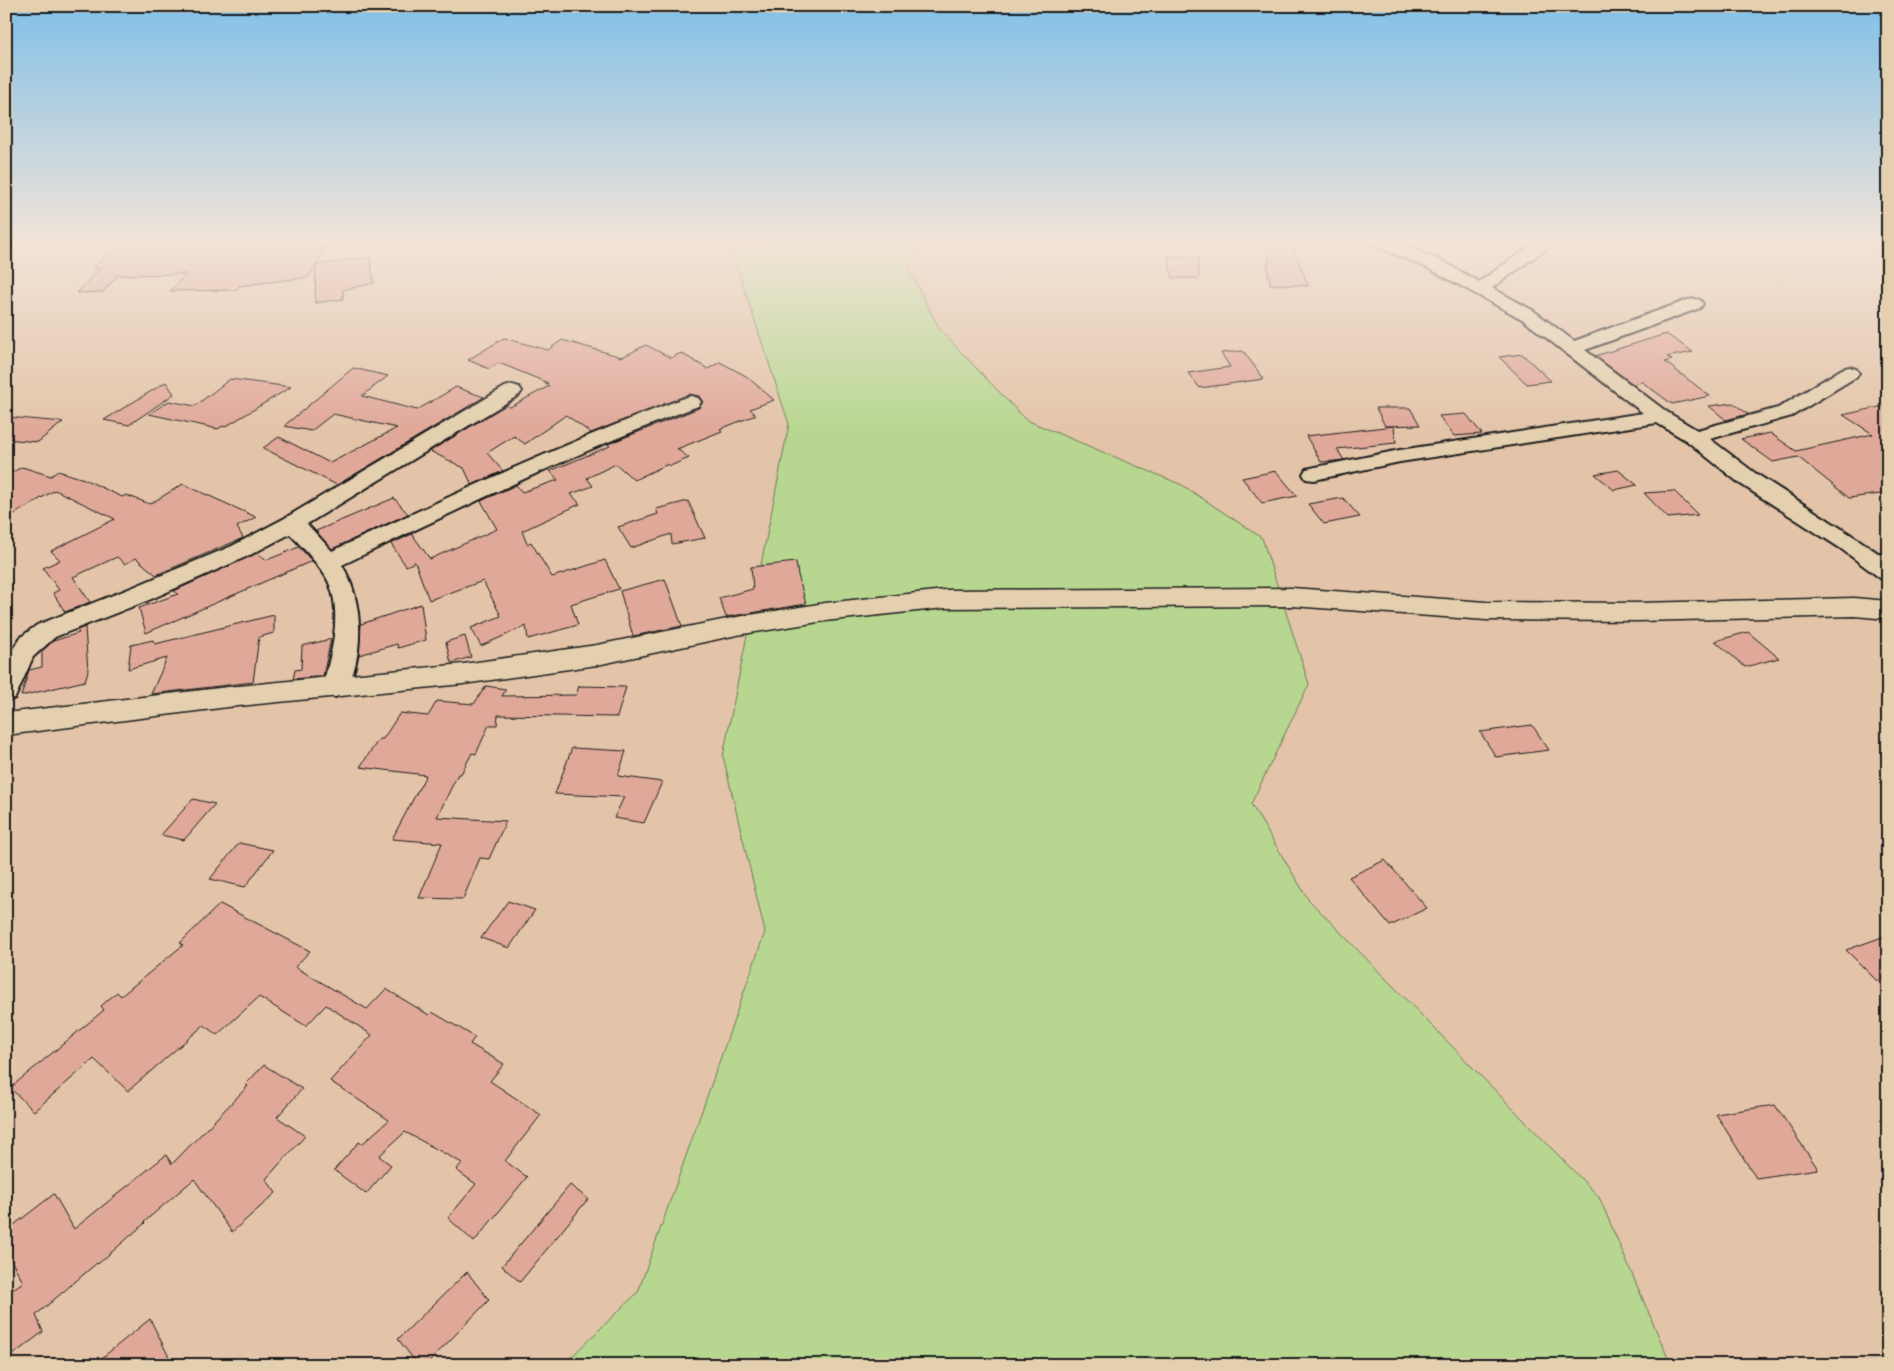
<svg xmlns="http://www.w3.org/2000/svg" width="1894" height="1371" viewBox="0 0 1894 1371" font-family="'Architects Daughter',sans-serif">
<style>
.green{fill:#b7d791;stroke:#6a7a56}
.building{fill:#e0a899;stroke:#1c1c1c}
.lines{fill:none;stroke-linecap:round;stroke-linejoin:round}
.street-casing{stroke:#1c1c1c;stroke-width:4}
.secondary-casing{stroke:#1c1c1c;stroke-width:3}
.street{fill:#e4d0af;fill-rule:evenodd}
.secondary{fill:#e4d0af;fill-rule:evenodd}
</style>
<rect width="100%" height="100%" fill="#e3c4a8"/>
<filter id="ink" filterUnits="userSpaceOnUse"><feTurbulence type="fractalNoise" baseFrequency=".02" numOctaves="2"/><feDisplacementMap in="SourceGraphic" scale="10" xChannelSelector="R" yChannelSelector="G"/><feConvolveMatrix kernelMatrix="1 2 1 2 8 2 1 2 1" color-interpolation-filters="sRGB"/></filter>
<g filter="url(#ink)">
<g class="green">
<path d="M728 240H931L908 267 940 330 1026 420 1182 485 1262 538 1309 684 1251 804 1308 899 1599 1197 1671 1365H563L638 1292 765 932 723 756 789 424Z"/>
<path d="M1853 240H1888V259Z"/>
</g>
<g class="building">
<path d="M120 240H207L206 242 324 240 320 248H325L309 277 239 286 236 290 170 291 186 274 118 275 103 292 77 293 100 268H93Z"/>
<path d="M1264 240H1291L1308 286 1270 284 1267 263H1270Z"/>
<path d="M1169 256 1198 257 1199 278H1173L1170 269Z"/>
<path d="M370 257 374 283 343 290V299L315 303 316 265Z"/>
<path d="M1666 334 1693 352 1667 357 1672 360 1665 362 1710 396 1672 404 1642 382 1633 384 1595 356Z"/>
<path d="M504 338 548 350 562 340 622 357 646 345 671 358 681 353 708 369 720 362 746 376 774 400 750 409 756 415 720 429 722 431 677 449 689 458 670 466 668 464 634 480 616 464 587 478 593 486 571 494 580 504 522 531 527 544 531 542 552 577 605 560 619 589 571 604 578 625 528 639 526 626 481 646 471 628 501 616 483 581 429 600 415 562 406 566 391 544 412 534 430 559 497 529 481 501 516 485 522 492 558 480 550 471 610 446 608 444 699 408 703 402 699 396 690 394 591 433 566 415 525 444 514 436 487 453 503 471 472 485 464 468 430 451 506 405 510 407 549 386 545 384 548 383 499 363 489 369 468 360Z"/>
<path d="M1243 351 1264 379 1200 388 1188 373 1230 367 1221 353Z"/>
<path d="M1522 354 1551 381 1527 384 1499 357Z"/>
<path d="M353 368 388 376 362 396 417 410 456 387 484 397 337 485 263 448 279 437 330 463 397 428 333 414 311 431 284 426Z"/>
<path d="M230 379 291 387 225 427 223 426 218 429 149 414 169 401 195 406Z"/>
<path d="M166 382 174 394 129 425 104 420Z"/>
<path d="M1733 403 1748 414 1726 420 1709 406Z"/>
<path d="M1888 405V493L1849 498 1798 457 1773 462 1741 439 1770 433 1796 451 1873 434 1843 415Z"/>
<path d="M1376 408H1410L1420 425 1385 426Z"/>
<path d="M1466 414 1482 434 1454 436 1439 416Z"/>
<path d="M6 417 63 422 38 442 6 439Z"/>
<path d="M1394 426 1396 443 1337 449 1344 460 1334 461 1321 462 1306 436Z"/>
<path d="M22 467 51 476 58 471 84 479 122 497 126 495 150 504 183 484 256 517 237 527 243 538 156 575 136 558 125 564 117 557 73 577 90 602 65 612 53 593 59 590 43 568 60 560 51 551 115 519 55 490 6 519V476Z"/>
<path d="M1618 470 1637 485 1614 490 1595 474Z"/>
<path d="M1276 471 1297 496 1262 503 1242 478Z"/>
<path d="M1674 491 1698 515 1668 518 1644 493Z"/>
<path d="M394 498 408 514 332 549 316 531Z"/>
<path d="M1343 498 1360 517 1324 524 1308 504Z"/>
<path d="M688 501 705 538 672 544 671 534 631 548 618 527 658 514 656 509Z"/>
<path d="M299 547 312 561 146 633 139 608 178 594 174 591 257 553 267 560Z"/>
<path d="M796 562 798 575 806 604 726 617 719 598 753 589 751 567Z"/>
<path d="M665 579 682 626 633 636 620 591Z"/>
<path d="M421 604 426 640 398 648 397 644 359 655 361 624Z"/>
<path d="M274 615V633L259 637 253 682 151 694 167 658 128 669 131 645 153 640 155 644Z"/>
<path d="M85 627 88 671 85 681 21 696 29 670 42 667V651L53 641 79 633 77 630Z"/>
<path d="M1748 632 1779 658 1745 667 1715 641Z"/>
<path d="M465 636 471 657 451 663 446 642Z"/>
<path d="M331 639 323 676 293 679 295 670 301 669 302 646Z"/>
<path d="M486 686 506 689 502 696 576 695 579 686 626 687 617 717 498 715 497 725H489L476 754 472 753 461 774H458L437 817 506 821 489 859 480 858 463 899 419 898 442 843 392 839 426 775 360 767 379 739H383L400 713 428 716 437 701 474 704Z"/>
<path d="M1532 725 1549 750 1496 757 1480 732Z"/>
<path d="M572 748 626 751 618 776 662 782 644 823 614 818 624 797 555 794Z"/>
<path d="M193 799 215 804 184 840 161 835Z"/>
<path d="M239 843 273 850 245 887 210 879Z"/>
<path d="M1385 860 1427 908 1390 926 1349 877Z"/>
<path d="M508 901 535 910 509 948 481 938Z"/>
<path d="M220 904 310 951 295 967 367 1009 386 989 429 1015 432 1012 475 1037 470 1044 504 1064 490 1081 541 1115 505 1161 527 1177 474 1242 448 1218 476 1184 456 1170 462 1163 405 1132 379 1156 391 1165 366 1194 334 1170 359 1142 362 1144 389 1120 330 1081 372 1035 326 1005 306 1026 259 997 217 1035 204 1025 128 1091 94 1059 34 1111 10 1088 104 1010 101 1006 117 992 121 996 183 945 180 943Z"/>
<path d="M1888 935V977L1877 981 1846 950Z"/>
<path d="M264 1065 302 1089 277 1117 305 1136 266 1179 276 1193 232 1232 194 1179 144 1222 145 1223 98 1264 97 1263 36 1315 43 1332 6 1360V1294L23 1282 6 1251V1231L54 1194 74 1229 166 1155 172 1164 248 1086 245 1085Z"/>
<path d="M1775 1105 1818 1169 1756 1178 1716 1114Z"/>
<path d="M570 1185 588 1199 520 1282 502 1266Z"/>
<path d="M467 1272 489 1300 426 1365H418L398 1339Z"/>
<path d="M150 1319 169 1357 159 1365H93Z"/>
</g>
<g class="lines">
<defs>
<g id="street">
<path d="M1366 240H1388L1440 260 1479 282 1539 240H1558L1492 288 1534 311 1574 341 1688 300 1694 299 1700 300 1703 304 1700 308 1585 350 1667 412 1697 430 1778 408 1842 369 1849 367 1856 369 1859 373 1856 377 1792 416 1710 439 1755 473 1856 538 1888 560V580L1880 578 1840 548 1739 483 1687 441 1657 423 1400 462 1314 480 1306 479 1303 474 1306 469 1400 450 1643 413 1522 319 1428 268 1368 243Z"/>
<path d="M512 385 519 387 522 391 519 395 307 524 332 551C448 497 564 443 684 398L691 396 698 398 701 402 698 406C576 452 459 509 342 565 364 601 365 657 344 694L335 697 326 694 322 687C332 654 346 602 322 571 313 559 302 546 290 534L248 556 149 600 55 637 33 657 15 698 6 701V659L21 637 37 625 131 588 232 546 285 518 505 387Z"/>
</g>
<path id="secondary" d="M1292 588 1486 602 1638 603 1854 598 1888 601V619L1854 616 1638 621 1486 620 1292 606 945 608 825 621 737 635 597 665 463 684 228 707 6 735V713L228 687 463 664 597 645 737 617 825 603 945 590Z"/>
</defs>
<use href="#street" class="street-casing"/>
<use href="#secondary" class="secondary-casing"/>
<use href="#street" class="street"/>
<use href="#secondary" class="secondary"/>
</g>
</g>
<linearGradient id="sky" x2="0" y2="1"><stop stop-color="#81c0e8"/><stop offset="0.56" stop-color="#f2e4d8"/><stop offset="1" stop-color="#f2e4d8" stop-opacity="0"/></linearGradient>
<rect width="1894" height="432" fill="url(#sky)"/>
<rect width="1894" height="1371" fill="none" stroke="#e4d0af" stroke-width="25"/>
<rect x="12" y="12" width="1869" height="1346" fill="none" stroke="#1c1c1c" stroke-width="2" filter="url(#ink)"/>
</svg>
